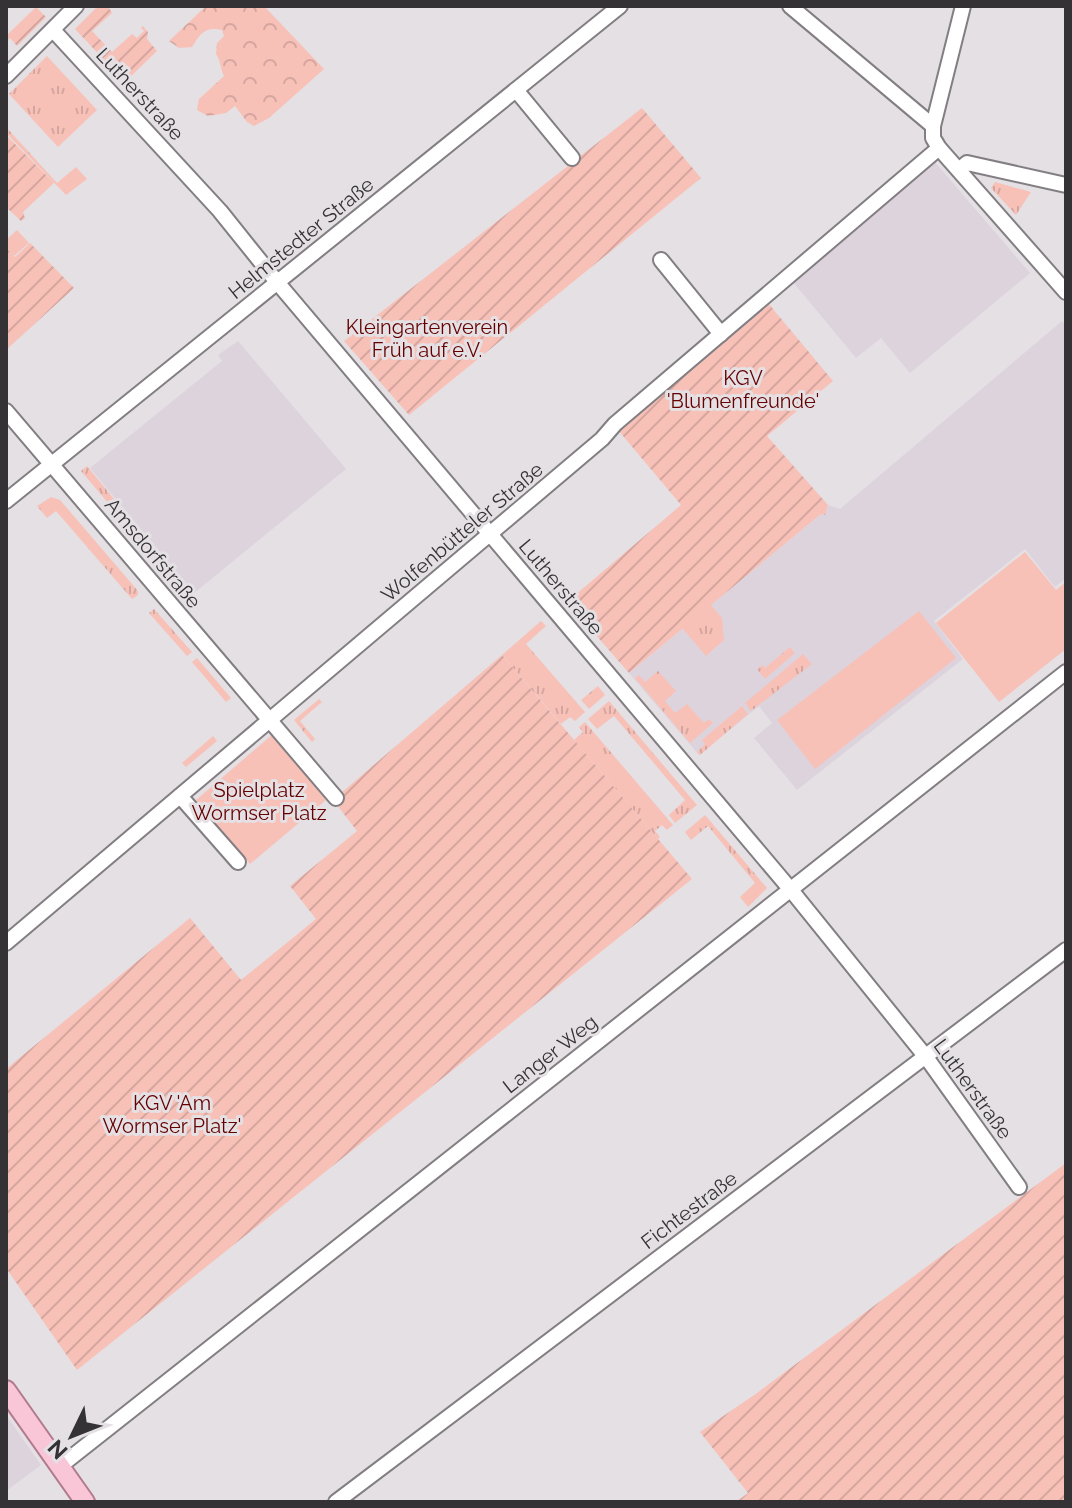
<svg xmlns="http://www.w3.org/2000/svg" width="1072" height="1508" viewBox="0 0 1072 1508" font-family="Raleway,sans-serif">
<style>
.built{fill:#ddd3dd}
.grass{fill:url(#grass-tufts)}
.forest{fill:url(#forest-crowns)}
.park{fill:#f8c1b8}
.garden{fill:url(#garden-furrows)}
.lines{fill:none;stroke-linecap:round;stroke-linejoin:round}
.minor-casing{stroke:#827e82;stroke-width:18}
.major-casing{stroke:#b17a8d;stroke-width:22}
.minor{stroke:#fff;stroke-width:14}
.major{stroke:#f9c6d7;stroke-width:18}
.labels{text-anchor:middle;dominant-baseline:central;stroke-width:6;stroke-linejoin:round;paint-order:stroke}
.street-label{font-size:20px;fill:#343234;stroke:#e4e0e4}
.park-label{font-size:20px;fill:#640000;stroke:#e4e0e4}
</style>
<defs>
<pattern id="grass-tufts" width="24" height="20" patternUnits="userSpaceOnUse" patternTransform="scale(2)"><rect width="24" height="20" fill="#f8c1b8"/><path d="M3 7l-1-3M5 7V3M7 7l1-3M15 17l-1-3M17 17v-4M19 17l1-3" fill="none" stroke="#d5a69f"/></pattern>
<pattern id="forest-crowns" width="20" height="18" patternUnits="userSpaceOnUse" patternTransform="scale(2)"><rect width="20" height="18" fill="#f8c1b8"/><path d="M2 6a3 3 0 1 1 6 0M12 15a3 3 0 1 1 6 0" fill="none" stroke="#d5a69f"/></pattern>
<pattern id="garden-furrows" width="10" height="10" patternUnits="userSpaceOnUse" patternTransform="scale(2)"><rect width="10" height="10" fill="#f8c1b8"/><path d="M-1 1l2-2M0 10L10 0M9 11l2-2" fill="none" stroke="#d5a69f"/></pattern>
</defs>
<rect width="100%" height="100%" fill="#e4e0e4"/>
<g class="built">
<path d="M934 161 1030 273 910 373 881 338 856 358 793 282Z"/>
<path d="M1062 321 1066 326V578L1055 587 1025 549 934 621 963 659 797 790 754 738 772 723 759 706 699 755 629 673 821 514 825 515 828 505 840 509Z"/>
<path d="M238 341 346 469 194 593 90 468 222 361 218 355Z"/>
<path d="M6 1415 41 1465 6 1491Z"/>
</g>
<g class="grass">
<path d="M47 56 97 110 58 147 9 94Z"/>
<path d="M6 127 57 183 76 167 87 179 66 195 6 133Z"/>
<path d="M995 182 1031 192 1016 215 991 188Z"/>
<path d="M87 466 163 559 159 563 81 471Z"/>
<path d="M51 497 60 500 138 591V595L132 599 56 511 47 518 37 506Z"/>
<path d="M711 605 722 618 724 640 706 656 682 628Z"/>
<path d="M154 609 192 652 187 656 149 613Z"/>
<path d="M541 621 546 626 526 644 585 712 575 721 570 717 561 724 502 655Z"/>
<path d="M790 647 795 653 765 679 757 669 762 665 765 668Z"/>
<path d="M803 654 812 664 751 711 745 703Z"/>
<path d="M197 658 231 698 226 702 192 662Z"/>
<path d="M658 671 676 691 665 701 675 713 687 704 704 723 709 719 713 723 690 743 635 678 639 675 645 682Z"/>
<path d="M598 686 605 695 589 709 581 700Z"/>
<path d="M319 699 322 702 300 721 315 739 312 742 294 720Z"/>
<path d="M609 701 697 805 675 823 669 815 685 800 614 716 597 729 588 719Z"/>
<path d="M742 706 748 714 700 755 697 752 705 744 702 740Z"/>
<path d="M585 722 673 825 667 830 662 825 655 831 660 837 658 839 574 740 583 732 579 727Z"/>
<path d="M213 736 217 741 186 767 182 763Z"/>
<path d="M705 815 767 888 748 907 740 897 755 883 708 826 691 840 685 832Z"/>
</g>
<path class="forest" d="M206 6H264L324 69 269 118 254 126 247 122 235 106 226 113 208 116 197 110 199 99 224 76C220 68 221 61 216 54L217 43 224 36 222 30C205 26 200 34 192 47L179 48 169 41Z"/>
<g class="park">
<path d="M17 230 29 243 14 256 6 248V240Z"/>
<path d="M1025 552 1056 590 1066 582V649L999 702 936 623Z"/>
<path d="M919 611 956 658 815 769 777 720Z"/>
<path d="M273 734 326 800 250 864 196 800Z"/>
</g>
<g class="garden">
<path d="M98 6H108L112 13 92 31 112 52 132 34 137 38 144 31 141 28 143 26 148 32 147 39 157 51 125 82 75 29Z"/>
<path d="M36 7 46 17 17 46 10 38 8 40 6 33 8 34Z"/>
<path d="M642 108 701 178 409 415 344 341Z"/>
<path d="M6 135 54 183 23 212 25 218 21 221 6 207Z"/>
<path d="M30 243 74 288 6 350V248L15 257Z"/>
<path d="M768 303 833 381 767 436 828 505 825 515 821 514 629 673 567 602 681 505 618 430Z"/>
<path d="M502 655 692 879 77 1370 6 1268V1069L190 918 241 980 316 919 290 886 357 831 333 800Z"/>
<path d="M1066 1163V1502H736L748 1493 700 1432 757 1393Z"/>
</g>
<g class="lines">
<defs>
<g id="minor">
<path d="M790 6 933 126"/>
<path d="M963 6 933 126V138L939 148 1066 292"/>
<path d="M53 30 220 211 277 282 791 890 926 1057 1019 1187"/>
<path d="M6 76 76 6"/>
<path d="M516 90 572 158"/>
<path d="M959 170 967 163 1066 185"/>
<path d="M661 260 721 334"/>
<path d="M6 411 336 798"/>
<path d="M6 501 620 6"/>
<path d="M180 796 238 862"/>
<path d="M6 943 602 439 615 424 939 148"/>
<path d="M59 1467 1066 672"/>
<path d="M336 1502 1066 950"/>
</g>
<path id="major" d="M6 1390 85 1502"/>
</defs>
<use href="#minor" class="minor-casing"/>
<use href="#major" class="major-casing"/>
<use href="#minor" class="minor"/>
<use href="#major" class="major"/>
</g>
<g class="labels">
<g class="street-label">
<text transform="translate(140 94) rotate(47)">Lutherstraße</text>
<text transform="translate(301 238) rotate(-39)">Helmstedter Straße</text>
<text transform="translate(462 532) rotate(-40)">Wolfenbütteler Straße</text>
<text transform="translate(153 553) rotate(50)">Amsdorfstraße</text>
<text transform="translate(561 587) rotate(50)">Lutherstraße</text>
<text transform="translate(550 1054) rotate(-38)">Langer Weg</text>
<text transform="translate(973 1089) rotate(54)">Lutherstraße</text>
<text transform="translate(689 1210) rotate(-37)">Fichtestraße</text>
</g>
<g class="park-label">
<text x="427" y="327">Kleingartenverein<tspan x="427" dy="23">Früh auf e.V.</tspan></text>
<text x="743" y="378">KGV<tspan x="743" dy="23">'Blumenfreunde'</tspan></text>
<text x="259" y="790">Spielplatz<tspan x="259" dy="23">Wormser Platz</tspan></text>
<text x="172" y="1103">KGV 'Am<tspan x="172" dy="23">Wormser Platz'</tspan></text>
</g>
</g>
<rect width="1072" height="1508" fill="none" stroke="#343234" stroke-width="16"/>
<g transform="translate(72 1436) rotate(227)" stroke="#e4e0e4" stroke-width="6" paint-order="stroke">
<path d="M0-6L14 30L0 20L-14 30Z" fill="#343234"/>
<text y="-12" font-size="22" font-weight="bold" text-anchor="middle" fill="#343234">N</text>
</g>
</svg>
